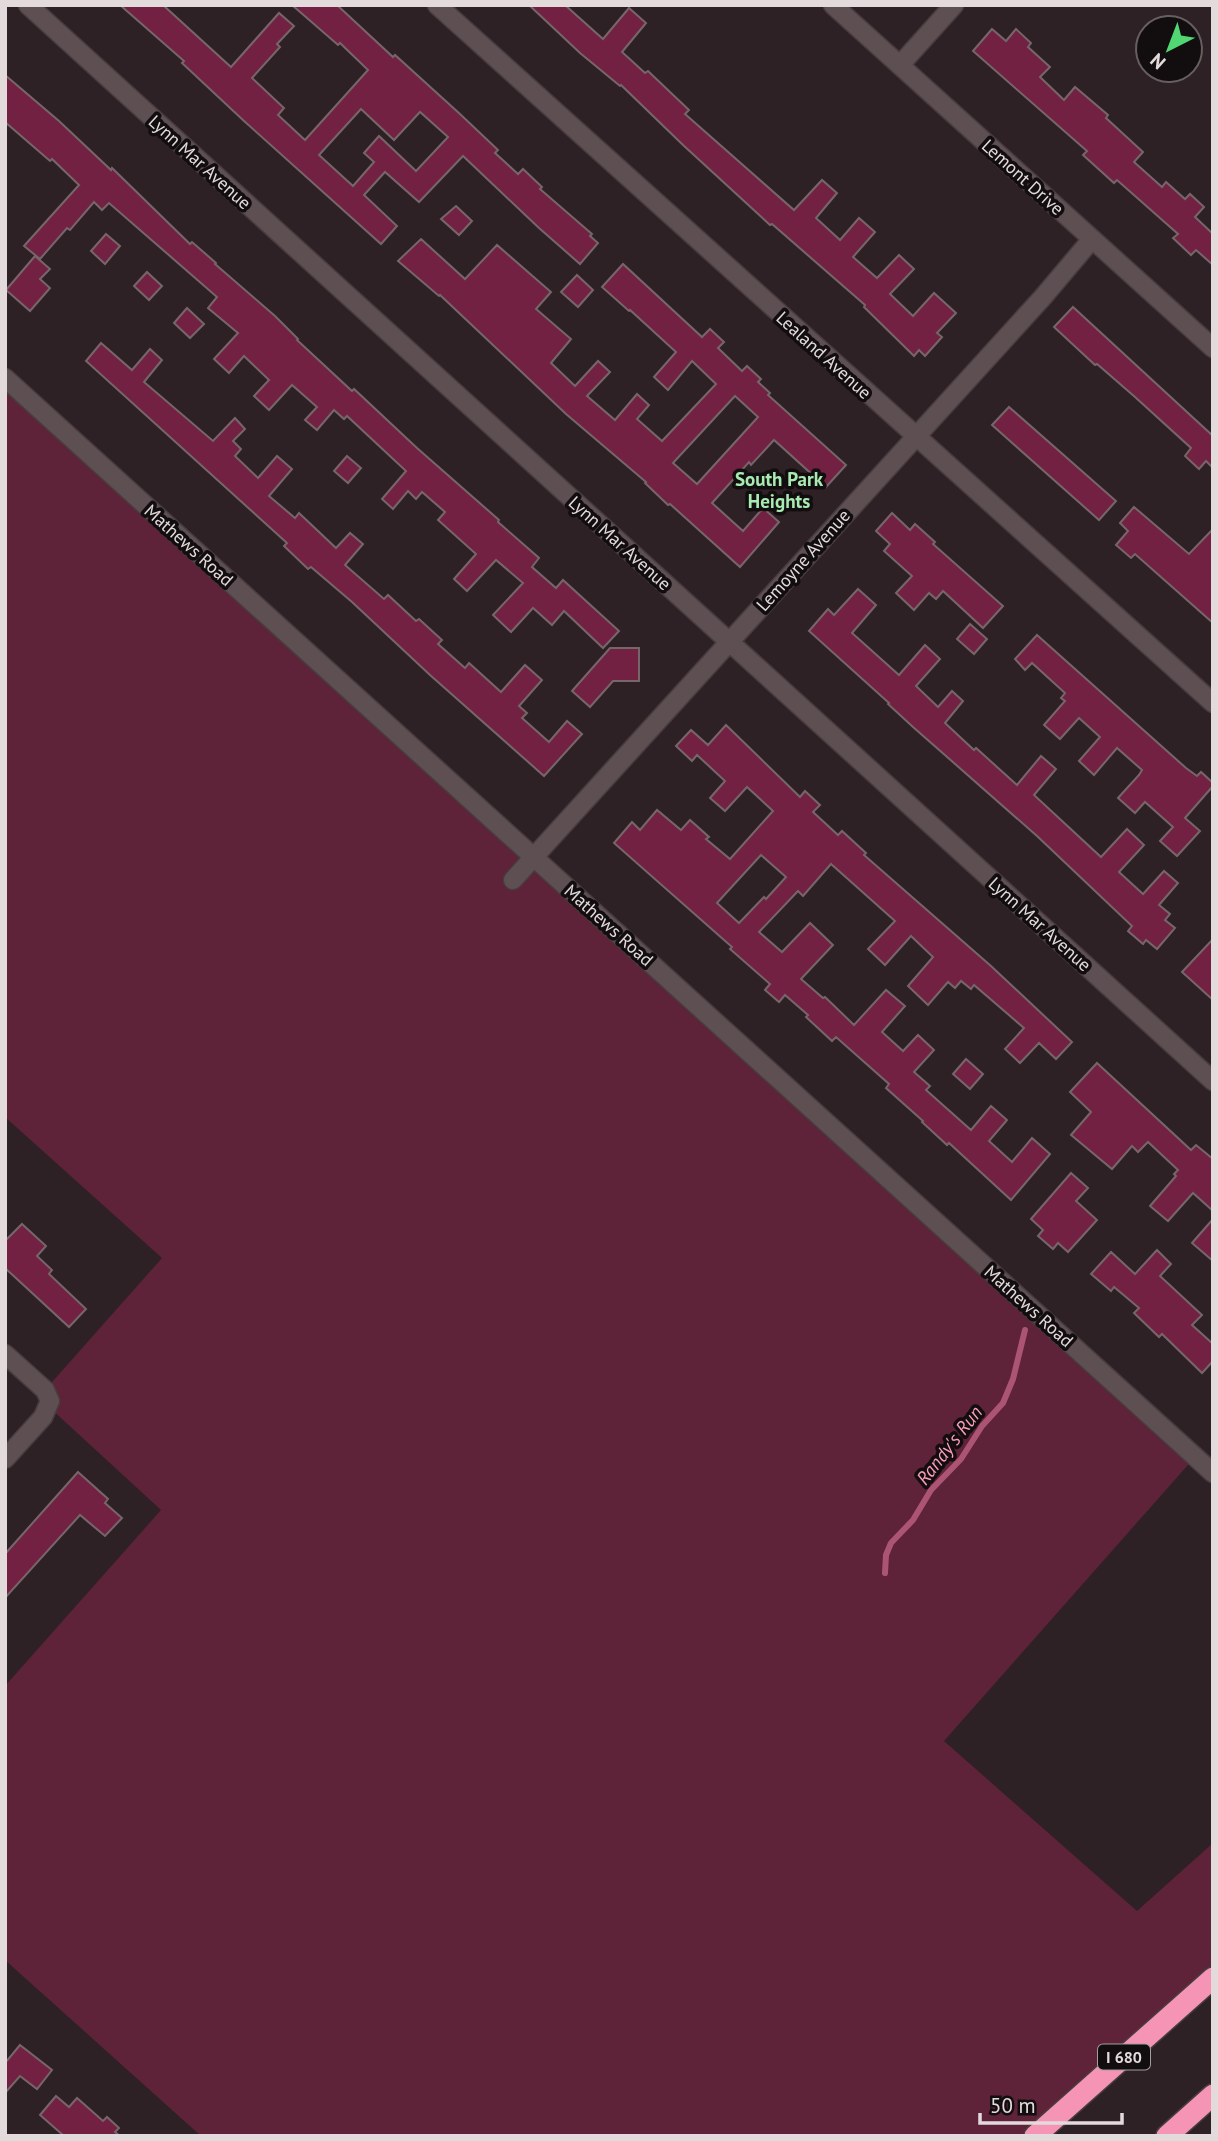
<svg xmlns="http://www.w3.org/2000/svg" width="1218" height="2141" viewBox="0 0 1218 2141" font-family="'PT Sans',sans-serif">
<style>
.green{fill:#5e2239}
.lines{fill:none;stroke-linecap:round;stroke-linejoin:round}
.stream{stroke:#ac5474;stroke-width:6}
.building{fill:#732143;stroke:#76666a;stroke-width:2;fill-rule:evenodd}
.minor-casing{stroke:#473d3f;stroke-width:21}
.highway-casing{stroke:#473d3f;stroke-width:24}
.minor{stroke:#5e4f53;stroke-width:18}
.highway{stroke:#f594b4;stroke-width:21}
.labels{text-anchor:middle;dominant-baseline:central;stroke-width:7;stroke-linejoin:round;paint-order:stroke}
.shield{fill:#120d0e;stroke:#a49c9e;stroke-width:2}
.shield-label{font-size:16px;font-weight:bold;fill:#e3dadc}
.street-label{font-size:18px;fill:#e3dadc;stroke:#120d0e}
.neighbourhood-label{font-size:19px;font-weight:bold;fill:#a9eab3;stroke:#120d0e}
.water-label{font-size:19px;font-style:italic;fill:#fd9ebd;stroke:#120d0e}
</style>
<rect width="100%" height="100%" fill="#2e2125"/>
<path class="green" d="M5 378 1195 1457 944 1741 1137 1911 1213 1843V1978L1035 2136H201L5 1960V1686L161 1510 49 1407 45 1390 162 1258 5 1117Z"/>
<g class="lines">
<path class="stream" d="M885 1573 886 1555 891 1543 913 1520 931 1490 961 1459 982 1426 1003 1403 1013 1379 1025 1330"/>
</g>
<g class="building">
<path d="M120 5H163L231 67 279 13 294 26 277 44 280 47 252 78 284 108 278 115 305 140 368 70 340 43 338 45 292 5H337L393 57 395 55 460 114 498 150 495 153 518 174 523 169 542 187 540 189 592 234 590 236 598 243 580 264 539 228 463 156 419 202 385 172 364 195 397 226 381 244 244 121 182 63 184 61ZM361 109 394 140 420 112 448 137 416 171 379 136 364 153 374 162 353 186 319 155Z"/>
<path d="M529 5H565L603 39 629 8 646 23 622 52 645 73 648 71 689 110 685 114 794 210 822 180 837 193 816 218 840 240 859 218 875 232 853 257 877 278 899 255 914 269 890 294 913 316 934 293 956 313 937 333 942 337 925 356 919 350 914 356 864 307 865 305 772 224 770 225 683 145 621 85 620 86 580 53Z"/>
<path d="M992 29 1006 41 1016 29 1031 43 1028 47 1050 67 1040 77 1064 100 1075 87 1108 115 1106 118 1143 152 1134 162 1162 187 1166 182 1185 199 1190 194 1204 207 1195 217 1213 234V265L1196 250 1191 255 1173 238 1178 234 1117 180 1114 183 1083 155 1087 151 973 51Z"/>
<path d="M5 75 59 121 111 170 112 168 190 244 192 242 216 263 215 264 275 316 298 339 297 340 352 391 354 389 417 448 499 520 498 522 539 558 532 567 556 588 563 580 619 631 603 648 564 611 552 625 533 608 511 632 493 615 523 583 496 560 467 591 454 579 476 554 438 520 445 512 422 492 416 499 408 491 393 509 382 499 406 471 347 416 344 419 334 410 317 430 305 420 317 407 292 385 269 410 254 396 269 380 244 356 229 373 214 359 238 333 208 308 217 297 109 203 102 210 94 202 70 230 67 228 40 259 24 246 79 185 52 159 50 161 5 122Z"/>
<path d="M456 206 472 221 459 235 441 219Z"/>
<path d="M106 234 120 246 105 264 91 251Z"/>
<path d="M421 239 465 279 497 245 551 292 536 309 571 339 551 363 575 386 598 361 610 372 587 396 615 420 637 394 649 405 637 419 662 441 716 384 692 361 668 390 654 377 676 352 630 310 629 311 602 287 623 264 702 337 710 329 724 342 718 348 742 371 747 366 761 379 758 382 770 393 768 395 846 465 826 487 774 440 751 465 749 462 712 503 743 531 763 508 779 522 740 567 670 504 668 505 645 483 646 482 566 414 440 295 439 296 398 261ZM735 396 758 417 697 484 673 463Z"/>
<path d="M35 256 50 269 40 279 50 288 30 311 6 290Z"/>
<path d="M147 272 162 286 149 300 134 286Z"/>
<path d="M577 275 593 290 578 307 561 292Z"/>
<path d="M1073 307 1213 436V468L1206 461 1199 469 1185 456 1191 448 1135 397 1097 364 1095 365 1054 327Z"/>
<path d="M187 308 204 324 190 338 174 323Z"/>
<path d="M101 343 132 370 150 349 162 360 144 382 213 441 235 418 245 429 233 441 241 449 235 456 258 478 277 456 292 469 269 496 295 518 299 513 336 548 350 533 363 544 345 565 384 599 388 595 416 621 419 619 442 640 438 644 465 668 469 663 501 692 525 665 542 680 519 706 527 713 522 718 549 742 567 721 582 734 544 776 430 675 352 602 311 567 308 569 284 546 287 543 86 361Z"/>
<path d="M1009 407 1116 501 1099 520 992 425Z"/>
<path d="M347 456 361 468 348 483 334 471Z"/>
<path d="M1134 507 1189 554 1213 529V623L1135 554 1131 558 1116 545 1128 531 1120 523Z"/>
<path d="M892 513 910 530 915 524 935 542 933 544 1003 606 983 628 943 591 936 599 929 593 914 610 896 593 912 576 884 551 890 544 876 531Z"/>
<path d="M858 589 876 605 852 633 899 675 925 645 940 659 916 686 938 707 952 691 963 701 945 723 974 750 976 748 1017 785 1041 756 1056 769 1034 795 1101 857 1127 829 1144 845 1119 872 1143 894 1164 871 1178 883 1159 905 1170 914 1165 920 1175 928 1157 949 1146 940 1143 944 1128 931 1132 926 1037 836 913 727 888 704 889 703 809 631 828 609 834 615Z"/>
<path d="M970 624 987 639 974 654 957 639Z"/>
<path d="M1037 635 1186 768 1197 776 1201 772 1213 783V786L1185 818 1200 831 1177 856 1160 841 1173 827 1145 802 1135 813 1118 798 1139 775 1142 770 1117 748 1094 775 1079 761 1100 737 1079 718 1060 739 1044 725 1065 701 1061 698 1065 693 1032 663 1025 670 1015 659Z"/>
<path d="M610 648H639V681H613L590 707 572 691Z"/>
<path d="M726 725 800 797 805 791 820 805 813 812 838 835 842 831 866 853 864 855 991 966 1072 1042 1056 1059 1039 1043 1020 1063 1005 1049 1024 1028 974 985 971 989 961 981 955 988 948 982 928 1005 908 986 933 957 911 936 885 965 868 949 895 921 831 864 803 896 798 891 759 932 782 952 810 923 833 945 801 979 823 998 825 997 854 1025 886 990 905 1006 882 1032 903 1051 918 1035 934 1050 914 1072 930 1086 926 1090 971 1130 991 1106 1007 1120 989 1141 1012 1162 1032 1138 1050 1154 1011 1200 949 1143 947 1145 922 1122 923 1121 886 1088 889 1084 836 1037 832 1041 806 1017 808 1015 785 995 779 1002 765 990 770 984 730 949 732 947 614 843 632 822 640 830 657 810 681 830 690 820 709 837 706 839 730 859 773 811 747 787 725 811 710 798 725 781 697 755 692 761 676 746 691 730 708 745ZM761 855 786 877 766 899 764 897 739 923 717 903Z"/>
<path d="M1213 939V1000L1182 972Z"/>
<path d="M966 1059 983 1074 970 1089 953 1074Z"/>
<path d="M1097 1063 1191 1150 1196 1145 1213 1159V1211L1193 1193 1168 1221 1150 1206 1176 1176 1174 1174 1178 1170 1148 1142 1138 1152 1132 1146 1112 1169 1071 1135 1091 1112 1070 1092Z"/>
<path d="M1071 1173 1088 1188 1076 1201 1097 1220 1068 1252 1058 1243 1053 1249 1038 1236 1043 1230 1031 1219Z"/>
<path d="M1213 1219V1261L1192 1243Z"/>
<path d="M22 1224 46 1246 37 1256 52 1270 49 1274 86 1309 69 1327 5 1268V1241Z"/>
<path d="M1157 1250 1171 1264 1160 1276 1202 1315 1192 1325 1213 1344V1361L1202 1373 1162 1334 1159 1337 1134 1313 1139 1308 1114 1287 1111 1291 1091 1274 1111 1252 1135 1274Z"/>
<path d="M78 1472 108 1499 105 1503 122 1518 105 1536 80 1515 5 1598V1554Z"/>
<path d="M20 2045 52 2070 37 2089 20 2076 5 2093V2063Z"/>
<path d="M56 2096 69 2107 77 2098 103 2121 107 2117 119 2128 115 2132 120 2136H64L40 2115Z"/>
</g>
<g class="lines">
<defs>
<g id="minor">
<path d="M28 5 1213 1081"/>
<path d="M437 5 1213 703"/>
<path d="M833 5 1213 348"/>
<path d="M900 65 954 5"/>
<path d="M5 378 1213 1473"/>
<path d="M513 880 1043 297 1092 239"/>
<path d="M5 1354 45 1390 50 1401 43 1417 5 1459"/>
</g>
<g id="highway">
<path d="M1035 2136 1213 1978"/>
<path d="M1167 2136 1213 2095"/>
</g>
</defs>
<use href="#minor" class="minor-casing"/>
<use href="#highway" class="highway-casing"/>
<use href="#minor" class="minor"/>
<use href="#highway" class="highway"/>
</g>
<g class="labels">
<rect class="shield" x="1098" y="2044.5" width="52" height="25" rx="5"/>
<g class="shield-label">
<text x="1124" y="2057">I 680</text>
</g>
<g class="street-label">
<text transform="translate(200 162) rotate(42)">Lynn Mar Avenue</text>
<text transform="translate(1023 177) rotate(42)">Lemont Drive</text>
<text transform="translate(824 355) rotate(42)">Lealand Avenue</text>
<text transform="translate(620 543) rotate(42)">Lynn Mar Avenue</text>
<text transform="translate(189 545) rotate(42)">Mathews Road</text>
<text transform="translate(803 560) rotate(-48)">Lemoyne Avenue</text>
<text transform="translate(1040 924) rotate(42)">Lynn Mar Avenue</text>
<text transform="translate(609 925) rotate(42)">Mathews Road</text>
<text transform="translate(1029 1306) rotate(42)">Mathews Road</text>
</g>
<g class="neighbourhood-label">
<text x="779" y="479">South Park<tspan x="779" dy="22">Heights</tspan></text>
</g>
<g class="water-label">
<text transform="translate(949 1445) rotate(-52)">Randy's Run</text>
</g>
</g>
<rect width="1218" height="2141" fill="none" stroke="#e3dadc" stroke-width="14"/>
<g transform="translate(1169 49) rotate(222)"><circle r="33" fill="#120d0e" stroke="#665f60" stroke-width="2"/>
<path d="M0-5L12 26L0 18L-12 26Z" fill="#52d673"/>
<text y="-10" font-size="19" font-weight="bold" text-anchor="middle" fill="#e3dadc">N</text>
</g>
<path d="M980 2113v10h142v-10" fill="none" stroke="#e3dadc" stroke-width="3.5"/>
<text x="990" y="2113" font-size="21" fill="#e3dadc" stroke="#120d0e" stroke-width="5" paint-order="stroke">50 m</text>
</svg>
